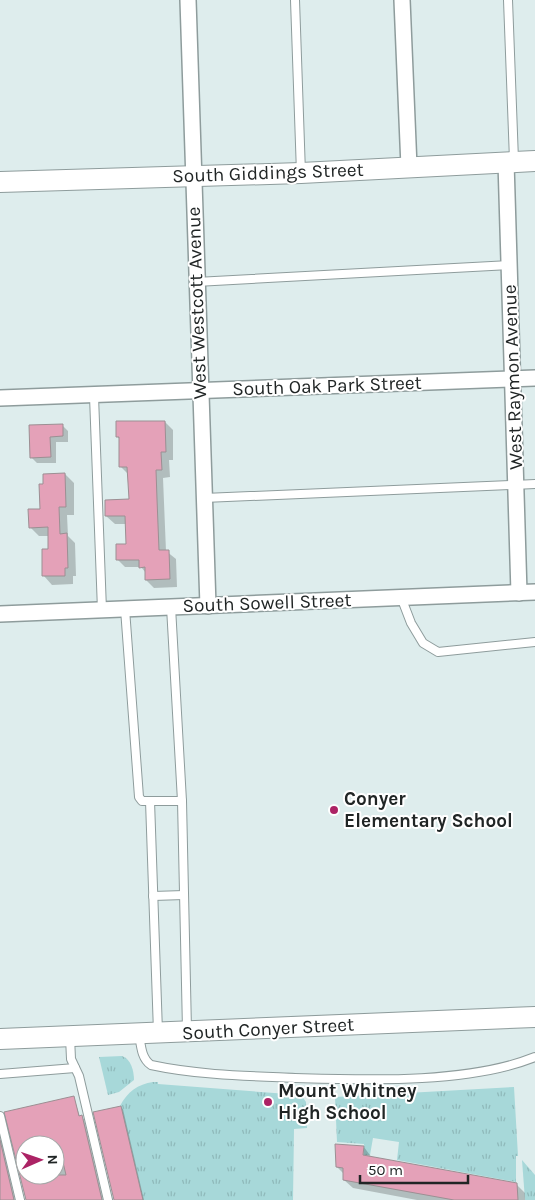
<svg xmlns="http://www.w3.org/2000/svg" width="535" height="1200" viewBox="0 0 535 1200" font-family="Karla,sans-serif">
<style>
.grass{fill:url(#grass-tufts)}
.shadow{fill:#0003;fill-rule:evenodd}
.building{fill:#e4a1b8;stroke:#9c8f93;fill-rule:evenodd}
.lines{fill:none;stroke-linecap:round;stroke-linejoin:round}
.lane-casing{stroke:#8e9c9c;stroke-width:10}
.street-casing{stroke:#8e9c9c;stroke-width:18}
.secondary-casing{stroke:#8e9c9c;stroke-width:22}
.lane{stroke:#fff;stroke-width:8}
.street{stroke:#fff;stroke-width:15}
.secondary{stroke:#fff;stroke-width:20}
.poi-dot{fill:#ac2365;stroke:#fff;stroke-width:2}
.labels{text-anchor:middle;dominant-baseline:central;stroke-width:4;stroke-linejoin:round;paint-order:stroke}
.street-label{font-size:19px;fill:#202525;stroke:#fff}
.poi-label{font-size:19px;font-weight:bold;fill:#202525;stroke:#fff;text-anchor:start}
</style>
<defs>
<pattern id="grass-tufts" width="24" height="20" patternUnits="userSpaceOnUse" patternTransform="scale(1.25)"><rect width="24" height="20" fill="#a7d8d9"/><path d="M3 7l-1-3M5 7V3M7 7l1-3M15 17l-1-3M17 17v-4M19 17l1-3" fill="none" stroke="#8fb9ba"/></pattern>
</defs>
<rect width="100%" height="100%" fill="#deeded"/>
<g class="grass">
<path d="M122 1056C131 1059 134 1071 134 1080L119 1092 108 1095 99 1057Z"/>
<path d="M153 1082H158V1084L301 1095 306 1102 307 1128 294 1129 293 1200H141L120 1106C127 1092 138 1084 153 1082Z"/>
<path d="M514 1087 518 1156H516V1182L397 1160 399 1142 373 1138 370 1155H364V1144L337 1142 335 1097Z"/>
<path d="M522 1160 535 1175V1200H525Z"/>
</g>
<g class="shadow">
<path d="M165 422 173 430V460H169L170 477 163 478 166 551 176 559 177 587 154 588 146 580V573L141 567H125L117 559 127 545V524H115L106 516 130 501 129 475 121 467 120 440 117 436Z"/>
<path d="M62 425 68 431V442H56V463H37L31 457V426Z"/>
<path d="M65 474 74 483V515H67L68 536 75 543 76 576H73V584L52 585 44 576 49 551V536H39L30 527 41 510 44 485Z"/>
<path d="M74 1098 80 1117 84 1119 103 1200H26L6 1113ZM25 1145H55V1175H25Z"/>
<path d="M120 1107 123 1109 144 1200H114Z"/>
<path d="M0 1134 15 1200H0Z"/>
<path d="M364 1147 372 1158 516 1184 525 1193V1200H417L353 1188 344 1180V1174L337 1167Z"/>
</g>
<g class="building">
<path d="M116 421H165L166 452H161L162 470H156L157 499 159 550H169L170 579 145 580V567L139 568V560H116V544H126L125 516H105V500L129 499 127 467H119V437H116Z"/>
<path d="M63 424V436L50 437 51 457 30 458 29 425Z"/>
<path d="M65 473 66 507H59L60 534 67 533 68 568H65V576H42V549H48V527L29 528 28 509H40L39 484H43V474Z"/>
<path d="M74 1096 79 1116 82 1115 102 1200H26L4 1112ZM25 1145H59L66 1175H25Z"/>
<path d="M121 1106 143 1200H114L93 1112Z"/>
<path d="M0 1140 14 1200H0Z"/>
<path d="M335 1144 364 1146 363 1155 517 1183 518 1200H454L343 1180V1168L336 1167Z"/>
</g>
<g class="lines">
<defs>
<g id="lane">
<path d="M295 0 301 173"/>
<path d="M508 0 514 160"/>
<path d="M196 282 510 265"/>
<path d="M94 396 102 610"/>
<path d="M204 498 535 484"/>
<path d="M401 597 411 623 423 643 438 652 535 642"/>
<path d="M171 607 182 801 187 1030"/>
<path d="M125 609 139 797 142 801H182"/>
<path d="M150 801 158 1032"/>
<path d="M153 896 184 895"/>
<path d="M139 1034C141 1045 141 1058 151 1065 197 1075 248 1076 295 1078 367 1080 468 1084 535 1057"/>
<path d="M70 1037 71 1059 79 1076 108 1200"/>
<path d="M0 1074 75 1068"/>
<path d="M0 1116 20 1200"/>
</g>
<g id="street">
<path d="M188 0 208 606"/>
<path d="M402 0 409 167"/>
<path d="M506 162 519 593"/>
<path d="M0 398 535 378"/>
<path d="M0 614 535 592"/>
</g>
<g id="secondary">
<path d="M0 182 301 173 535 161"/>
<path d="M0 1039 535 1017"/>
</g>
</defs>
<use href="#lane" class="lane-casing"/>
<use href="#street" class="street-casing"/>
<use href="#secondary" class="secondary-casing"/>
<use href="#lane" class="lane"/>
<use href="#street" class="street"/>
<use href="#secondary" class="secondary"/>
</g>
<g class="poi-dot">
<circle cx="334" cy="810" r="5"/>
<circle cx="268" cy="1102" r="5"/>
</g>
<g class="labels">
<g class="street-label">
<text transform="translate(268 173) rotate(-2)">South Giddings Street</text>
<text transform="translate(197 303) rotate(-92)">West Westcott Avenue</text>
<text transform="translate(513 377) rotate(-92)">West Raymon Avenue</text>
<text transform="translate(327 386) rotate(-2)">South Oak Park Street</text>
<text transform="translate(267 603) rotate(-2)">South Sowell Street</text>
<text transform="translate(268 1029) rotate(-3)">South Conyer Street</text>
</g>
<g class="poi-label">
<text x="344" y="799">Conyer<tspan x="344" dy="22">Elementary School</tspan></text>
<text x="278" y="1091">Mount Whitney<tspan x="278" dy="22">High School</tspan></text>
</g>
</g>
<g transform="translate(40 1160) rotate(88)"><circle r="24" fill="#ffffff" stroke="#a6a8a8"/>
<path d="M0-4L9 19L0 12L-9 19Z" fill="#ac2365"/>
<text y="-8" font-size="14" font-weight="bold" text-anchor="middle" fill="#202525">N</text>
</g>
<path d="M360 1175v8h108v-8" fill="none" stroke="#202525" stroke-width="2.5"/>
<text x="368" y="1175" font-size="15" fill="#202525" stroke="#ffffff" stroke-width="4" paint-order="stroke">50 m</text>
</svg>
